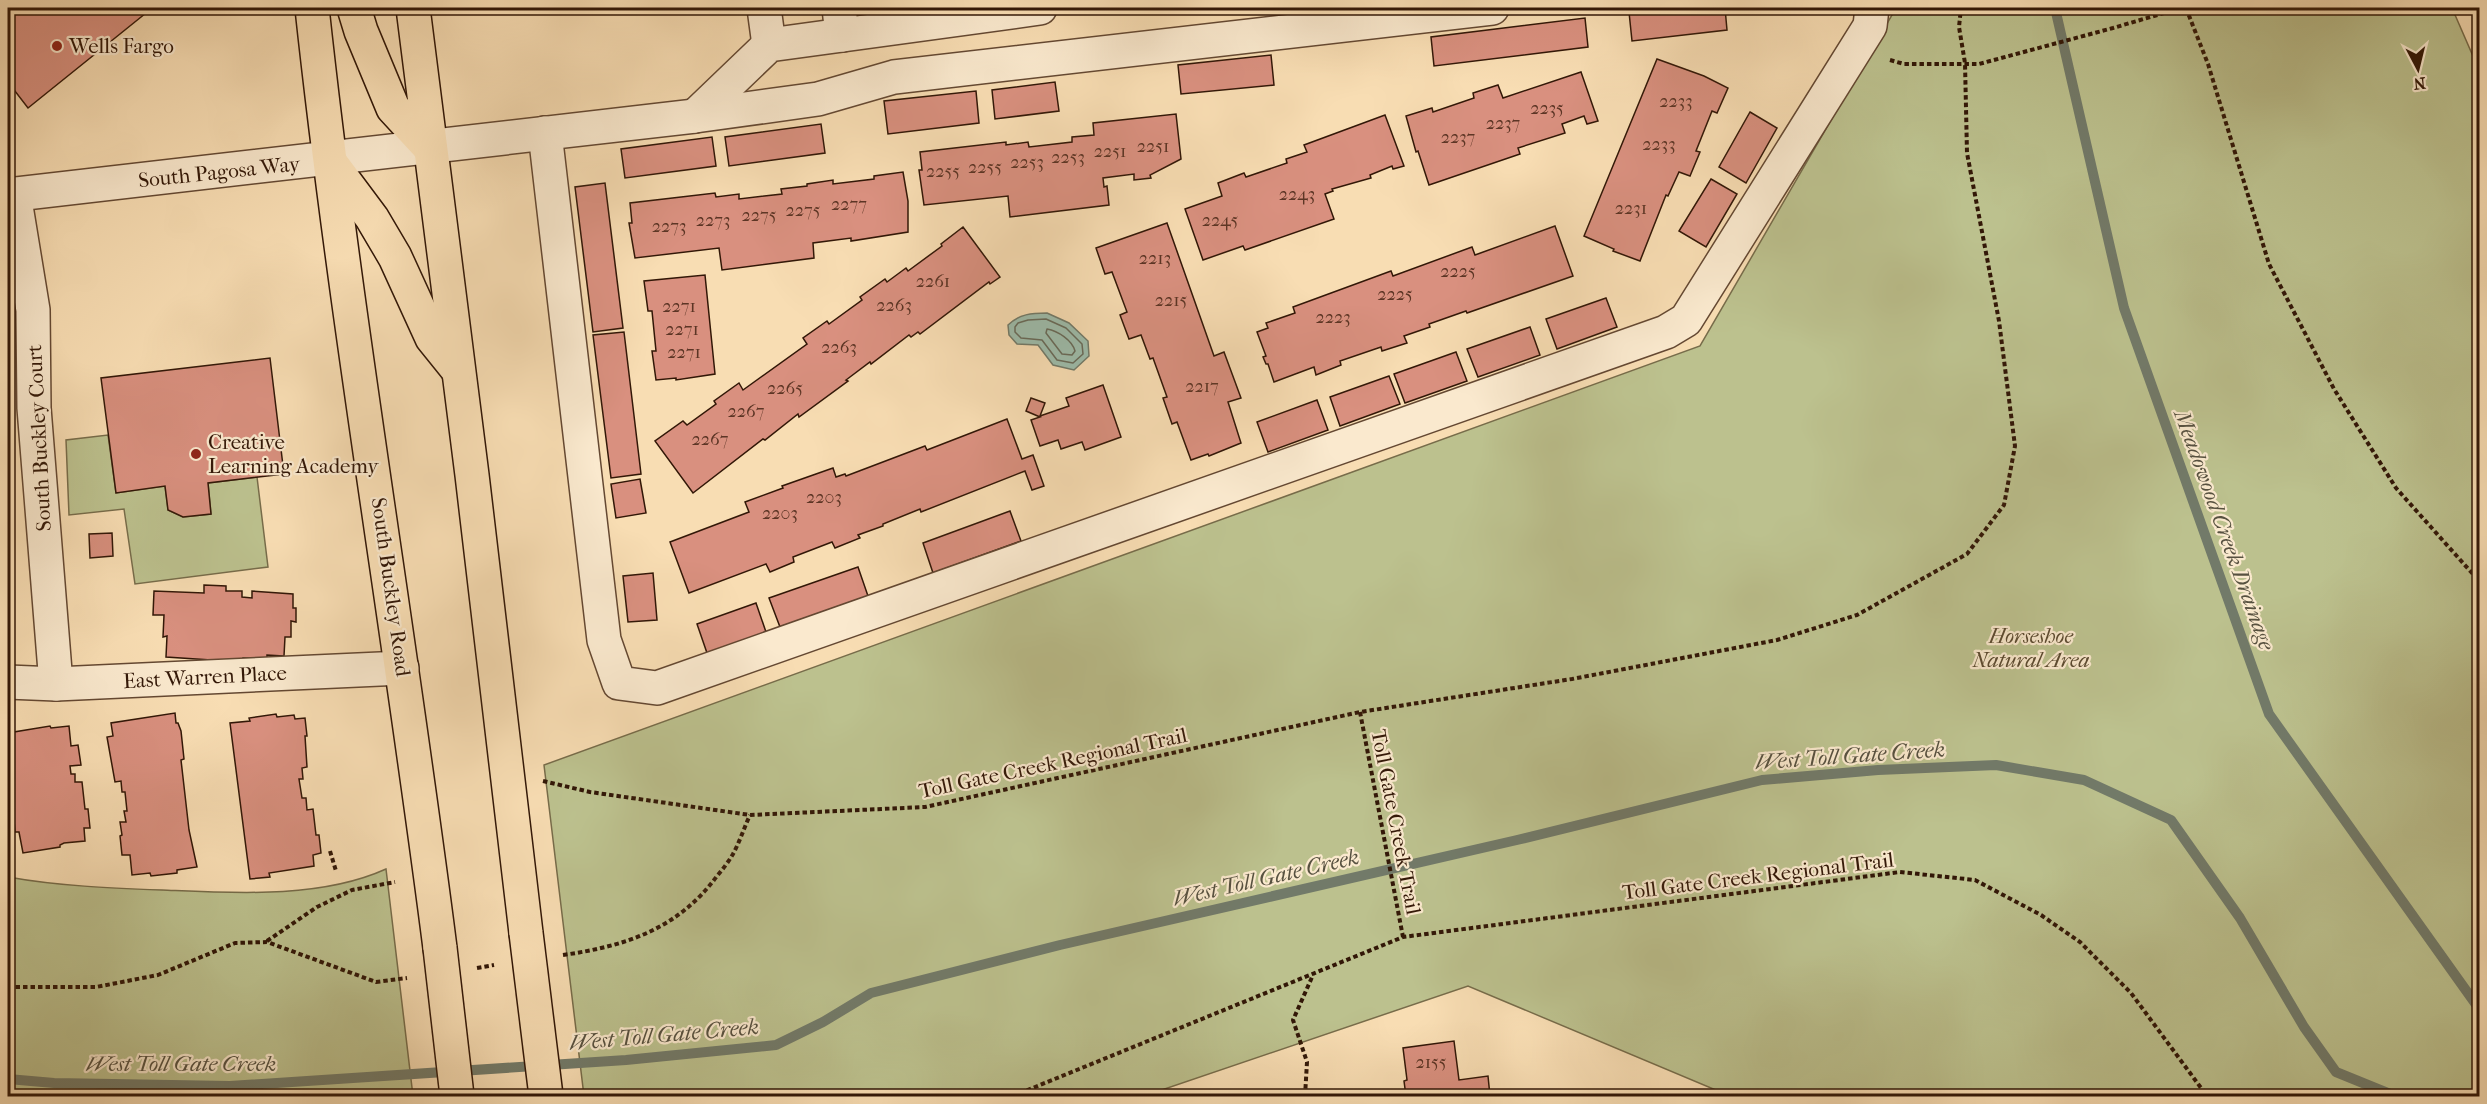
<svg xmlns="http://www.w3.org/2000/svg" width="2487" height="1104" viewBox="0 0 2487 1104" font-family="'IM FELL French Canon',serif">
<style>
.green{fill:#bcc18e;stroke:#776c4a;stroke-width:1.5}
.water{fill:#9dbcab;stroke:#727a69;stroke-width:1.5}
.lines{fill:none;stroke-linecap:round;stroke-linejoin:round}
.shore{stroke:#686a59;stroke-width:1.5}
.stream{stroke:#727a69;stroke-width:10}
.building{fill:#d9907f;stroke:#321707;stroke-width:1.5}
.minor-casing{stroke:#644832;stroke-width:36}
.major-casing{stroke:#321707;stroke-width:36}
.path{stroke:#321707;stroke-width:4;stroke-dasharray:4.5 3;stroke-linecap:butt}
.minor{stroke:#fae9ce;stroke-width:33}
.major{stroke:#f8ddb3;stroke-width:33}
.major-bridge-casing{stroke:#321707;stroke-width:36;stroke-linecap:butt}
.major-bridge{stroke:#f8ddb3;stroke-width:33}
.poi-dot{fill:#8f2418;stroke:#fae9ce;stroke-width:2}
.labels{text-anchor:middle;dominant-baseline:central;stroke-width:4.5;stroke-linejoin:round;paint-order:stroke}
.number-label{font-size:18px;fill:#5c3525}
.poi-label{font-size:21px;fill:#321707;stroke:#fae9ce;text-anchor:start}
.street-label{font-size:21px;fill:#321707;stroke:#fae9ce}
.park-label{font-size:21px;font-style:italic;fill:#5b4a30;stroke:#fae9ce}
.water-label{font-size:22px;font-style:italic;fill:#575140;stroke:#fae9ce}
</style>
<rect width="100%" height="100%" fill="#f8ddb3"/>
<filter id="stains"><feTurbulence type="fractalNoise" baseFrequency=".00333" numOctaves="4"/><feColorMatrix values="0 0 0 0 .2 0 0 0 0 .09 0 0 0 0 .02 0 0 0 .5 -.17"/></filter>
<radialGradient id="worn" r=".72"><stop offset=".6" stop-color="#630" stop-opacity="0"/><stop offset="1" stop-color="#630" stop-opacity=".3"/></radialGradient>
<g class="green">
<path d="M1896 8H2452L2479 70V1096H1730L1468 986 1144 1096H584L544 765 1700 346Z"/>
<path d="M108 435 116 493 165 486 168 510 183 517 211 514 208 483 257 477 268 567 135 584 124 509 69 515 66 440Z"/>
<path d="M386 869 413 1096H8V877C58 886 110 888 162 890 233 893 320 899 386 869Z"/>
</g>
<path class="water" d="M1047 313 1069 323 1088 341 1089 356 1074 370 1053 365 1038 345 1017 344 1009 335 1008 325C1019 314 1032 313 1047 313Z"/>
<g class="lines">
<g class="shore">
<path d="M1046 319 1066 328 1082 344 1083 354 1073 363 1057 360 1042 340 1021 338 1015 332V327L1018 323 1028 320Z"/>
<path d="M1047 329C1058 331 1072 340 1075 351L1072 355 1062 354 1046 333Z"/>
</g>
<g class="stream">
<path d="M2055 8 2124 308 2269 714 2480 1010"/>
<path d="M8 1079 54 1083 230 1086 626 1060 776 1045 823 1022 871 993 1060 945 1517 840 1762 780 1878 770 1996 765 2084 780 2171 820 2240 918 2304 1027 2336 1072 2395 1096"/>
</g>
</g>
<g class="building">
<path d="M8 8H150L151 9 28 108 8 82Z"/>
<path d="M1666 8H1725L1727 30 1632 41 1629 12Z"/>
<path d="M1585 18 1588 47 1434 66 1431 37Z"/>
<path d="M1271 55 1274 85 1181 94 1178 65Z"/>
<path d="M1657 59 1704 76 1728 88 1717 113 1712 111 1696 151 1700 152 1690 176 1679 172 1668 196 1666 195 1640 261 1613 251 1614 249 1584 236Z"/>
<path d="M1581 72 1598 121 1587 124 1584 116 1562 124 1565 133 1518 148 1520 154 1429 185 1418 151 1416 152 1406 116 1432 108 1433 112 1474 98 1473 93 1498 85 1503 98Z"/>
<path d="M1055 82 1059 111 995 119 992 90Z"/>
<path d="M976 91 979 123 888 134 884 101Z"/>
<path d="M1750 112 1777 128 1746 183 1719 167Z"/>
<path d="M1176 114 1181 159 1150 175 1151 178 1134 180V174L1103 178 1104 187 1107 186 1109 205 1010 217 1008 196 924 205 919 170H922L920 152 1006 142V145L1028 142 1029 147 1072 142V137L1094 135 1093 123Z"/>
<path d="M1385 115 1404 166 1393 169 1392 166 1370 175 1371 178 1332 189 1333 191 1325 194 1334 219 1245 250 1243 246 1203 260 1185 209 1222 196 1218 183 1244 173 1246 177 1287 163 1286 159 1307 152 1304 145Z"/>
<path d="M821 124 825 153 729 166 725 137Z"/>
<path d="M712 137 716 166 625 178 621 149Z"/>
<path d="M903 172 908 201V232L851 241V238L813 243 814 258 722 270 719 248 635 258 629 223H632L630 203 715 193 716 197 739 194V199L782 194 781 189 807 186V184L833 180V184L874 179V176Z"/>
<path d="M1711 179 1737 194 1706 247 1679 231Z"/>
<path d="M605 183 623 328 593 332 575 187Z"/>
<path d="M1167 223 1214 356 1224 352 1241 398 1228 402 1241 443 1209 456 1208 454 1191 460 1177 422 1172 424 1163 398 1167 397 1153 358 1150 359 1141 335 1129 339 1120 315 1127 312 1112 272 1105 274 1096 248Z"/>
<path d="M1555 226 1573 276 1467 313 1466 311 1429 324 1430 327 1404 336 1407 343 1382 351 1381 347 1340 361 1341 365 1316 375 1314 367 1274 382 1268 364H1266L1263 357 1266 356 1257 332 1268 328 1266 323 1295 313 1293 307 1391 271 1393 276 1472 247 1475 255Z"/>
<path d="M963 227 1000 277 990 284 989 282 920 334 918 332 911 337 909 335 871 364 870 362 846 380 848 381 799 417 798 414 765 440 763 439 693 493 655 441 683 421 687 425 716 404 714 401 739 383 743 390 807 344 803 338 827 321 829 324 862 300 860 297 885 279 887 282 906 268 908 271 942 246 941 244Z"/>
<path d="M705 275 715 374 676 380V378L656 380 652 351H656L652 311H648L644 281Z"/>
<path d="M1606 298 1617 327 1557 349 1546 319Z"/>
<path d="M1530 327 1540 355 1478 377 1467 349Z"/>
<path d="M624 332 641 474 611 478 593 335Z"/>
<path d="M1456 352 1467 381 1405 403 1394 374Z"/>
<path d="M270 358 284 474 208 483 211 514 183 517 168 510 165 486 116 493 101 378Z"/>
<path d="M1389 376 1400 404 1340 426 1330 397Z"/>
<path d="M1103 385 1121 437 1085 450 1082 442 1061 449 1058 440 1040 446 1031 420 1040 417 1026 411 1031 398 1045 403 1040 416 1069 406 1066 398Z"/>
<path d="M1317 400 1328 430 1268 452 1257 422Z"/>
<path d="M1007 419 1022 459 1033 455 1044 486 1032 490 1025 471 921 512 920 509 883 524V526L858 535 860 538 835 548 832 542 793 557 794 562 770 572 766 564 689 593 670 542 749 512 745 502 783 488 782 486 833 468 836 477 845 474 846 476 925 446 927 450Z"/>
<path d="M640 479 646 513 616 518 611 484Z"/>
<path d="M1010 511 1021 541 933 573 923 543Z"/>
<path d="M112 533 113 556 90 558 89 534Z"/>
<path d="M858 567 868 596 780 627 769 598Z"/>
<path d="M653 573 657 620 628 622 623 576Z"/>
<path d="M204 585 226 586V591H242V597L252 598V591L293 594V608H296V622L291 621V637H285L284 656 267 655V659L243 658 242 662 166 657 167 636 163 637 164 615H153L154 591 204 593Z"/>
<path d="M756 603 766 632 707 653 697 624Z"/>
<path d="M175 713 176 723H178L181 731 184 759 181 760 189 830 197 867 177 870V873L151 876 150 873 132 875 130 855H122L120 836 122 835 120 822H126L124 811H127L125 792H122L121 781 115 782 107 737 113 736 111 723Z"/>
<path d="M276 714 277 717 294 715 295 719 305 718 307 736H305L307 767 302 768 303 779H299L302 798H306L307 810 313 809 316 835H319L321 853 313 855 314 866 269 873 270 877 250 879 230 723 250 721 249 718Z"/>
<path d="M50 726 51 728 69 726 71 746 78 745 81 765 70 766 71 774H75V782H82L85 809H88L90 828H84L85 841 64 843 60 845V847L23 853 19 832H15L13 809 11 810 8 780V733Z"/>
<path d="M1454 1041 1459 1080 1488 1076 1490 1096H1406L1404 1081 1407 1080 1403 1048Z"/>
</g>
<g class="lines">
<defs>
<g id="minor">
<path d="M764 8 769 45"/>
<path d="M839 8 842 35"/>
<path d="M695 116 769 45 1040 8"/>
<path d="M545 133 604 640 619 683 657 688 1666 332 1686 320 1870 26 1872 8"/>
<path d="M14 194 33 310 34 408 56 684"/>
<path d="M8 195 695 116 818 99 894 77 1492 8"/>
<path d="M8 682 56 684 402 668"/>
</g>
<g id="major">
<path d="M312 8C346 322 400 634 440 948"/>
<path d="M354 8 361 31 393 108 430 148"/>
<path d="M413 8 472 475 526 933"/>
<path d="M331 163 372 218 395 257 432 338 457 369"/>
</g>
</defs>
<use href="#minor" class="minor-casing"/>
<use href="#major" class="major-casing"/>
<g class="path">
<path d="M2186 8 2208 64 2269 264 2334 389 2396 488 2480 582"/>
<path d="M1890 60 1904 64H1979L2113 28 2181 8"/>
<path d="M1360 712 1403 937"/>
<path d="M543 781 590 792 750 815 925 807 1360 712 1572 679 1777 640 1857 615 1967 554 2004 505 2015 446 1999 321 1967 153 1965 63 1959 27 1961 8"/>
<path d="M330 851 336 871"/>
<path d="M267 941 317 907 352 890 395 882"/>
<path d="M563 955C626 946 678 929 717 876 723 869 729 861 733 854 740 841 744 828 750 815"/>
<path d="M477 968 494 965"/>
<path d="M8 987H96L158 975 235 943 267 942 376 982 407 978"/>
<path d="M1013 1096 1403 937 1900 872 1975 880 2041 915 2080 942 2131 993 2207 1096"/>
<path d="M1305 1096 1307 1062 1293 1020 1313 975"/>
</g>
<use href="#minor" class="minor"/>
<use href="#major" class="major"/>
<defs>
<g id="major-bridge">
<path d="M526 933 546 1096"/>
<path d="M440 948 457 1096"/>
</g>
</defs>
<use href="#major-bridge" class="major-bridge-casing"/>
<use href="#major-bridge" class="major-bridge"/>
</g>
<g class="poi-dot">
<circle cx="57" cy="46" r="6"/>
<circle cx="196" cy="454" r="6"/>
</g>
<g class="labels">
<g class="number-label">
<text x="1676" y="101">2233</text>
<text x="1547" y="108">2235</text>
<text x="1503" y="123">2237</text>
<text x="1458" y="137">2237</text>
<text x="1659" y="144">2233</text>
<text x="1153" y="146">2251</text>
<text x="1110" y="151">2251</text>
<text x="1068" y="157">2253</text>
<text x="1027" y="162">2253</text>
<text x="985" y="167">2255</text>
<text x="943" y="171">2255</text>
<text x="1297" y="194">2243</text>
<text x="849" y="204">2277</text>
<text x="1631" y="208">2231</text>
<text x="803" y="210">2275</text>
<text x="759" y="215">2275</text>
<text x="713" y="220">2273</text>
<text x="1220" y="220">2245</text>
<text x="669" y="226">2273</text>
<text x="1155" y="258">2213</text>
<text x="1458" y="271">2225</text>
<text x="933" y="281">2261</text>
<text x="1395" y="294">2225</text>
<text x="1171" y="300">2215</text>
<text x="894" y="305">2263</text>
<text x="679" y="306">2271</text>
<text x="1333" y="317">2223</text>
<text x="682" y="329">2271</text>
<text x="839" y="347">2263</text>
<text x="684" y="352">2271</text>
<text x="1202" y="386">2217</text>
<text x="785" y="388">2265</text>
<text x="746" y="411">2267</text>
<text x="710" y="439">2267</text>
<text x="824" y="497">2203</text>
<text x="780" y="513">2203</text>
<text x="1431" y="1062">2155</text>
</g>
<g class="poi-label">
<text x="69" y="46">Wells Fargo</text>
<text x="208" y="442">Creative<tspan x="208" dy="24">Learning Academy</tspan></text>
</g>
<g class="street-label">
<text transform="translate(219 172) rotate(-6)">South Pagosa Way</text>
<text transform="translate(39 438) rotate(-93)">South Buckley Court</text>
<text transform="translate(391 587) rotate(82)">South Buckley Road</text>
<text transform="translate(205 677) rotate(-3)">East Warren Place</text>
<text transform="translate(1053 763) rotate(-12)">Toll Gate Creek Regional Trail</text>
<text transform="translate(1396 822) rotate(79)">Toll Gate Creek Trail</text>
<text transform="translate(1758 876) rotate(-7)">Toll Gate Creek Regional Trail</text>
</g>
<g class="park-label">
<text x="2031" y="636">Horseshoe<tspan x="2031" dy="24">Natural Area</tspan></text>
</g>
<g class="water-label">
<text transform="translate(2224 530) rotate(70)">Meadowood Creek Drainage</text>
<text transform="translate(1850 756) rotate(-4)">West Toll Gate Creek</text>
<text transform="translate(1266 878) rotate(-13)">West Toll Gate Creek</text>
<text transform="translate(664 1035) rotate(-5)">West Toll Gate Creek</text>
<text x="181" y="1064">West Toll Gate Creek</text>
</g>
</g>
<rect width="2487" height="1104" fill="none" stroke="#f8ddb3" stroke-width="30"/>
<rect x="9" y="9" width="2469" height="1086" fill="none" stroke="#321707" stroke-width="3"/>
<rect x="15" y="15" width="2457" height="1074" fill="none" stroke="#321707" stroke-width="1.5"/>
<g transform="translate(2418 69) rotate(173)" stroke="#fae9ce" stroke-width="4.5" paint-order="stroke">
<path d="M0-4.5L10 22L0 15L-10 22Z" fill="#321707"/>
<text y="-9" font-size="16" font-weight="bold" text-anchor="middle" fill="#321707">N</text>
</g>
<rect width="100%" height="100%" filter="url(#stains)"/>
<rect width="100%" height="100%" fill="url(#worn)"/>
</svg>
